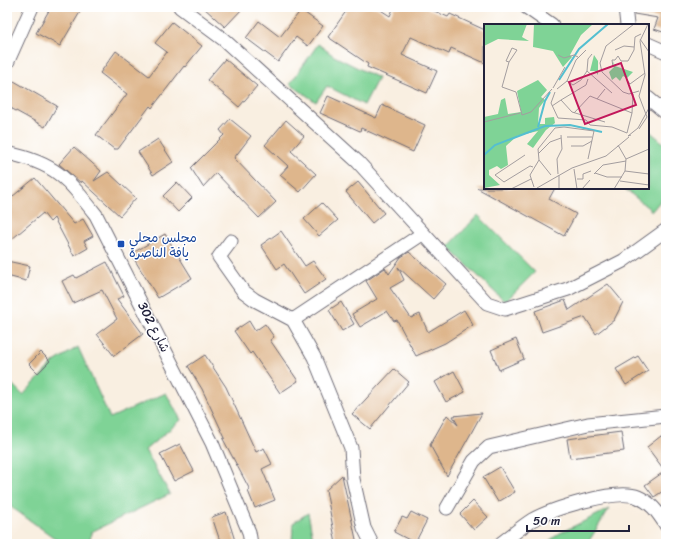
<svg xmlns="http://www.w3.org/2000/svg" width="673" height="551" viewBox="0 0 673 551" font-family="Sriracha,'Playpen Sans Arabic',sans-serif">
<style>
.green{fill:#7fd396;stroke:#507a68}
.building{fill:#deb68c}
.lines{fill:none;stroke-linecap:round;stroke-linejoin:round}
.minor-casing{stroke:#6d6a75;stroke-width:15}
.minor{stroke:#fff;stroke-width:13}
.transit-dot{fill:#1a4fb4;stroke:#fff;stroke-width:1.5}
.labels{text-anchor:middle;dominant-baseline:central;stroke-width:3;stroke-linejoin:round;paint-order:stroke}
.transit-label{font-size:13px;fill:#164399;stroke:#fff;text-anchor:start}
.street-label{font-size:13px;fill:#22223b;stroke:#fff}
.inset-river{fill:none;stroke:#54bfd0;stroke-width:2}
.inset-road{fill:none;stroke:#a39d9f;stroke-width:1}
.view{fill:#c2185b;fill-opacity:0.15;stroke:#c2185b;stroke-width:2}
.inset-edge{fill:none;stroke:#22223b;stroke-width:2}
</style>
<rect width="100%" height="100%" fill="#fff"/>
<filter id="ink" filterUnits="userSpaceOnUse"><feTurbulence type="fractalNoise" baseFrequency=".025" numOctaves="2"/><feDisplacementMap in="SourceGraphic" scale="8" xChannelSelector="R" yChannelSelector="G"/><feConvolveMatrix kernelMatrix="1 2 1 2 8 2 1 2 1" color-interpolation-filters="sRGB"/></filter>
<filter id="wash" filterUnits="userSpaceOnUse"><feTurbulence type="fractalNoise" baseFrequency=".012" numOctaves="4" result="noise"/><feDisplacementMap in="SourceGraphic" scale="16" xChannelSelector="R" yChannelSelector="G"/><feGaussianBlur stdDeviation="0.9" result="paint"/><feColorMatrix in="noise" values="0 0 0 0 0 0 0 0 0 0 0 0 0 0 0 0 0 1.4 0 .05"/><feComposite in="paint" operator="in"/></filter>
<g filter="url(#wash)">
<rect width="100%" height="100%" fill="#f9efe1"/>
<g class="green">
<path d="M318 44 334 56 378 78 364 105 327 86 316 102 290 84Z"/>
<path d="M648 130 666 145V194L652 211 624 188H648Z"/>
<path d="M478 215 535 272 505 302 448 247Z"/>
<path d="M78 347 110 418 166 393 181 420 145 450 170 494 91 532 90 544H63L7 504V379L23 395 54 362Z"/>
<path d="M609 509 587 544H545L560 533Z"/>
<path d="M308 513 314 544H292L293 523Z"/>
</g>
<g id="blocks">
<g class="building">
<path d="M51 7H83L60 46 36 33Z"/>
<path d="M203 7H244L225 27Z"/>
<path d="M349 7H376L390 16 394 7H425L448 17 450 14 485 30V63L451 48 449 54 411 37 402 55 437 71 427 93 367 67 368 64 328 37Z"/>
<path d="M633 7H666V33L654 29 658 18 634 14Z"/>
<path d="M301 10 323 26 308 46 296 37 278 62 246 38 259 21 280 37Z"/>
<path d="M172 22 202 46 185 67 184 66 152 108 150 106 118 149H114L96 135 127 94 100 73 116 51 149 76 167 52 155 43Z"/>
<path d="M225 59 257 86 239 107 207 80Z"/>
<path d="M14 81 57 106 45 127 7 106V93Z"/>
<path d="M328 96 376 118 382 105 425 125 413 152 361 128 360 131 320 113Z"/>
<path d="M230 119 251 136 234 158 276 202 259 218 216 173 203 187 191 168 224 135 220 130Z"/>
<path d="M286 120 304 136 291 151 316 174 300 192 280 175 288 166 265 145Z"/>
<path d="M158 139 173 162 153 175 138 152Z"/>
<path d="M74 147 101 171 94 181 108 172 136 198 120 216 82 181 81 183 59 164Z"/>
<path d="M35 178 74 224 83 219 93 236 84 241 88 248 74 256 54 218 50 222 43 213 12 239 7 233V201Z"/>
<path d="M177 182 192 198 178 212 163 196Z"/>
<path d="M358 182 384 213 372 223 346 192Z"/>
<path d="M477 188H555L549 199 576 214 564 236Z"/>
<path d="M322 203 338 220 319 236 304 219Z"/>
<path d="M281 231 305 266 313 261 326 279 304 294 284 264 277 269 261 245Z"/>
<path d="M165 234 192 278 158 298 131 254Z"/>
<path d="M409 252 446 284 433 299 398 267 404 280 390 288 411 318 420 314 428 332 464 310 473 325 445 343 416 356 397 320 394 321 387 311 360 327 352 314 377 299 366 281 385 268 389 274 401 257Z"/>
<path d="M7 261 30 266 26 281 7 276Z"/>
<path d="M107 262 124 296 117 299 143 334 114 356 97 334 117 319 102 290 73 303 62 281 74 275 76 278Z"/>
<path d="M608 284 623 302 614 320 596 334 585 317 542 332 535 311 565 300 569 310Z"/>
<path d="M341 302 354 324 342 331 329 310Z"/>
<path d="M249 321 255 331 265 324 274 337 270 340 298 381 280 393 252 352 250 354 234 331Z"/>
<path d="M516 339 524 359 499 370 491 350Z"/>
<path d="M41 352 50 361 38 373 29 364Z"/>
<path d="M205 355 226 387 256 452 264 448 272 464 262 469 275 500 255 508 248 491 250 490 223 439 225 438 202 389 188 366Z"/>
<path d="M638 356 648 371 626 385 616 369Z"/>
<path d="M394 369 409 382 370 429 352 414Z"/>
<path d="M454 371 465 392 446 402 435 382Z"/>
<path d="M482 413 470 435 447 476 430 445 447 415 458 425 453 416Z"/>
<path d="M621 432 624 451 570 458 567 439Z"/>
<path d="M661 436 666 442V489L654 497 645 485 665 471 647 447Z"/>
<path d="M180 444 194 471 174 481 160 454Z"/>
<path d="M500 467 515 492 498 502 483 477Z"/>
<path d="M342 475 357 544H336L326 490Z"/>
<path d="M473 501 488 517 474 530 460 514Z"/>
<path d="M226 512 236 544H221L212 517Z"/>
<path d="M411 512 427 520 415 543 394 532 402 517 407 519Z"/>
</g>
</g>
</g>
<g filter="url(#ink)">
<use href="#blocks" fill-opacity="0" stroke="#6d6a75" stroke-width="1"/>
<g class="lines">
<defs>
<g id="minor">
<path d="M180 7 223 39 358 162 487 303 505 309 568 289 623 261 666 230"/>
<path d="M526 7 552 25"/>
<path d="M625 7 627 25"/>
<path d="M648 44 666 52"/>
<path d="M7 63 32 7"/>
<path d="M648 98 666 113"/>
<path d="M7 153C55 163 67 178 96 215L212 443 249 532 251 544"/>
<path d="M231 241 219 257 243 291 255 300 293 320 314 357 351 448 353 479 364 528 372 544"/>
<path d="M293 320 422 234"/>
<path d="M447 508 474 461 489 447 588 424 666 416"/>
<path d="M500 544C511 536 521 527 532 520 552 509 617 488 638 497 652 503 658 513 666 525"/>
</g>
</defs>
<use href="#minor" class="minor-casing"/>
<use href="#minor" class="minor"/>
</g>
</g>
<rect class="transit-dot" x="117" y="240" width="8" height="8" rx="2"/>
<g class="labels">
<g class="transit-label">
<text x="129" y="237">مجلس محلي<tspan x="129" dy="15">يافة الناصرة</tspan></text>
</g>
<g class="street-label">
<text transform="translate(154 327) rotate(63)">شارع 302</text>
</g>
</g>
<g transform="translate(484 24)">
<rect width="165" height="165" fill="#f9efe1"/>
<path d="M0 0H43L38 13 45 17 14 15 0 22ZM50 0H109L97 11 86 31 88 33 79 43 69 27 49 23ZM110 31 114 37V51L111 47H106ZM129 37 131 42 149 48 143 54 139 52 136 57 132 53 128 56 125 48 130 43ZM54 56 63 66 57 73 61 76 55 84 54 100H61V94L70 93 71 99 62 106 49 124 43 120 54 107 33 112 22 122 24 141 17 145 13 142 5 146V151L16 161 0 164V93L14 90 17 76 21 74 24 90 37 88 33 67Z" fill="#7fd396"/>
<path class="inset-river" d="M75 56 95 25 124 0M54 103 61 77 66 68M0 131 11 121 61 102 86 101 118 108"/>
<path class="inset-road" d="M150 0 122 22 116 39 118 48 139 68 145 70 155 67M156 15 165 28M131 26 140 22 150 23M74 31 80 34 90 31 94 33M25 38 22 37 28 24 33 26 25 38 18 63 32 68 38 91 47 88 68 65M129 43 128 36H131L134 32 137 37H144L150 26 151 13 157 10M103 47 128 69M143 56 146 60 161 49M83 57 89 61 97 56 103 47 104 35 108 30M69 64 81 43M73 65 83 57 92 36 102 26M71 68 67 79 74 94 102 96 106 101 128 103 143 109M113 75 121 65M77 76 102 61 104 55M68 82 77 76 88 88 121 98M90 89 106 72 148 89M0 98 36 89M155 105 163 93 155 72 161 51 156 17 164 0M143 109 148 89 149 70M147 111 144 112 154 104 165 84M83 113H108M87 122H99L108 117M54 130 66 118 77 114M41 131 11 151 20 158 46 142 49 143M142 135 165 125M55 136 67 151M90 145 93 165M141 147 165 150M111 149 123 153H138M74 150 73 135 78 125 77 111M110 150 119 141 142 137M93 155H99V150L107 147M136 157 165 161M50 163 46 151 55 136 54 125 71 104 80 103 110 107 104 135M53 164 88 144 122 132 145 113M27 165 47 155M75 165V151M98 165 106 156M130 165 141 147 142 135 134 121"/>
<path class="view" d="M137 39 152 81 101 100 85 58Z"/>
<rect width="165" height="165" class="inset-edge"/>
</g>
<rect width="673" height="551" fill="none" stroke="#fff" stroke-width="24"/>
<path d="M527 525v6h102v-6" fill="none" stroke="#22223b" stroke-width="2"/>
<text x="533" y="525" font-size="12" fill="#22223b" stroke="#ffffff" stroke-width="3" paint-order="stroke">50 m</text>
</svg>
